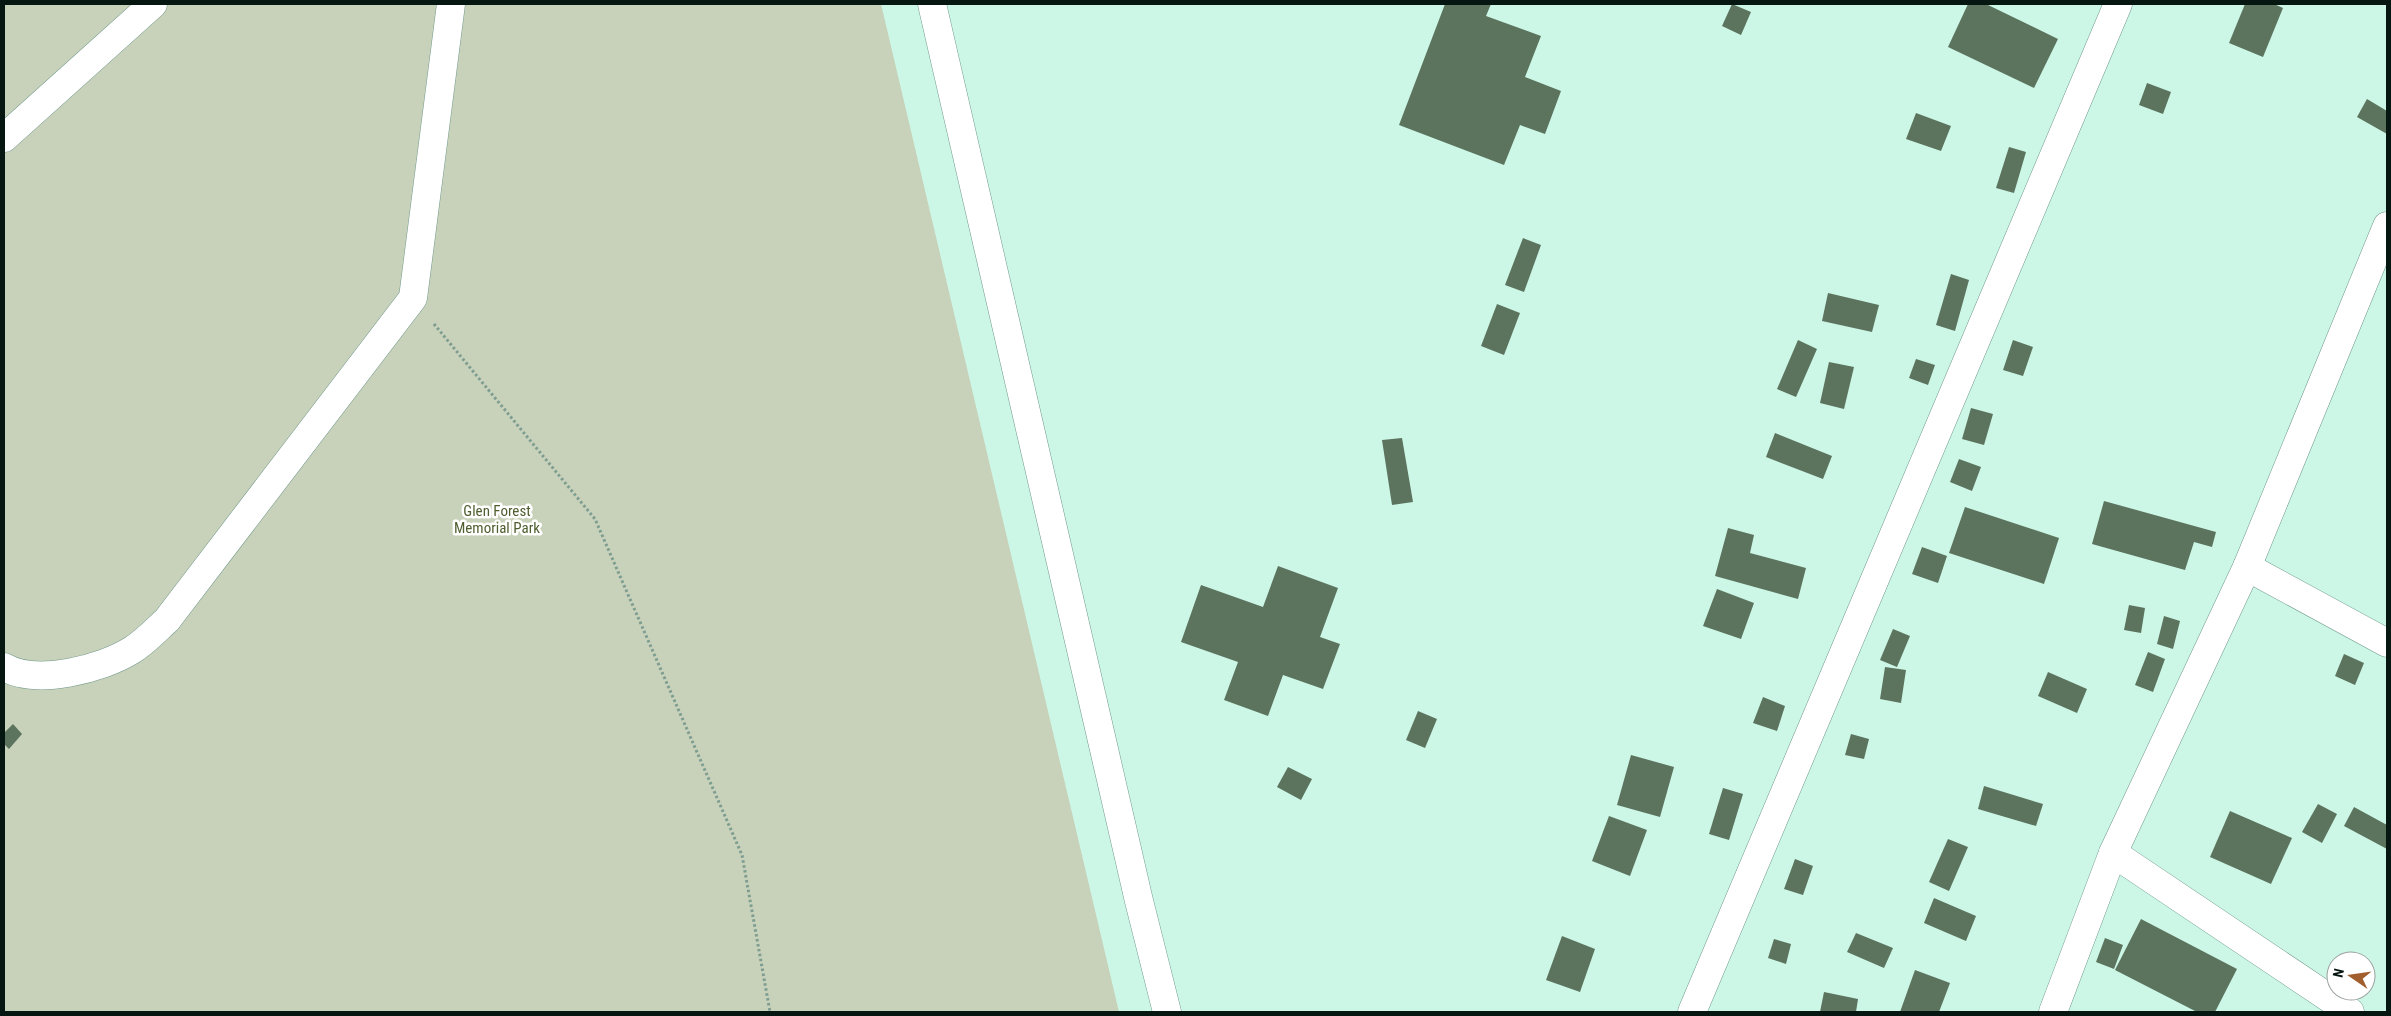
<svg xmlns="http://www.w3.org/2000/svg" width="2391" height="1016" viewBox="0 0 2391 1016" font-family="'Roboto Condensed',sans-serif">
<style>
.green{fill:#c8d1b9}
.building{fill:#5c735e}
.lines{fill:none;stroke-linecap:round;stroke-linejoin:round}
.minor-casing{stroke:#71998b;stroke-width:29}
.path{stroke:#7d9d91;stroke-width:3;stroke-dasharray:2.5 2.5;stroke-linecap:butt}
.minor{stroke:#fff;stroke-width:28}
.labels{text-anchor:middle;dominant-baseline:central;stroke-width:5;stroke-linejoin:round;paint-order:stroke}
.park-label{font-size:15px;fill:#4f5e2f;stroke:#fff}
</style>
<rect width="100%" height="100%" fill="#ccf7e7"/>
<path class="green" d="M4 4H881L1119 1012H4Z"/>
<g class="building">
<path d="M1445 4H1491L1486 16 1541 36 1525 77 1561 91 1545 134 1520 125 1504 165 1399 125Z"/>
<path d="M1732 4 1751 12 1741 35 1722 26Z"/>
<path d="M1968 4H1986L2058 39 2034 88 1948 47Z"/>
<path d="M2245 4H2274L2283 8 2263 57 2229 43Z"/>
<path d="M2147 83 2171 92 2163 114 2139 105Z"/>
<path d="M2367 99 2387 111V134L2357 117Z"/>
<path d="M1916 113 1951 126 1941 151 1906 139Z"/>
<path d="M2009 147 2026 152 2014 193 1996 188Z"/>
<path d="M1523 238 1541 245 1524 292 1505 285Z"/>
<path d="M1951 274 1969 280 1955 331 1936 325Z"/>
<path d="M1828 293 1879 305 1872 332 1822 321Z"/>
<path d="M1497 304 1520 313 1504 355 1481 346Z"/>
<path d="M1798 340 1817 349 1796 397 1777 389Z"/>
<path d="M2013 340 2033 347 2023 376 2003 370Z"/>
<path d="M1916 359 1935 365 1928 385 1909 378Z"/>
<path d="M1829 362 1854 367 1844 409 1820 403Z"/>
<path d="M1971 408 1993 414 1984 445 1962 439Z"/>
<path d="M1775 433 1832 456 1823 479 1766 457Z"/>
<path d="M1402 438 1413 502 1392 505 1382 440Z"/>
<path d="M1959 459 1981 467 1972 491 1950 482Z"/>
<path d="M2104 501 2216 532 2212 547 2194 542 2185 570 2092 544Z"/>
<path d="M1965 507 2059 538 2044 584 1949 553Z"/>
<path d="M1728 528 1754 535 1750 553 1806 568 1798 599 1715 576Z"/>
<path d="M1922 547 1947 556 1938 583 1912 574Z"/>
<path d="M1278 566 1338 588 1320 637 1340 644 1323 689 1283 675 1268 716 1224 700 1238 662 1181 642 1201 585 1263 607Z"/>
<path d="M1717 589 1754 603 1741 639 1703 626Z"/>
<path d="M2129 605 2145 608 2141 633 2124 630Z"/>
<path d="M2164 616 2180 621 2173 649 2157 644Z"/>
<path d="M1893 629 1910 636 1897 667 1880 660Z"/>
<path d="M2148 652 2165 659 2153 692 2135 685Z"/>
<path d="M2344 654 2364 663 2355 685 2335 676Z"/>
<path d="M1885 667 1906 670 1901 703 1880 699Z"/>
<path d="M2048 672 2087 689 2077 713 2038 696Z"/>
<path d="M1763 697 1785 706 1777 731 1753 723Z"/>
<path d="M1418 711 1437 719 1425 748 1406 740Z"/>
<path d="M13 724 22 734 9 749 4 744V733Z"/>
<path d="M1851 734 1869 739 1864 759 1845 755Z"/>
<path d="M1631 755 1674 767 1660 817 1617 805Z"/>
<path d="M1288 767 1312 779 1301 800 1277 787Z"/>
<path d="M1984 786 2043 804 2036 826 1978 809Z"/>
<path d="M1723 788 1743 794 1729 840 1709 834Z"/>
<path d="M2318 804 2337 814 2322 843 2302 832Z"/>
<path d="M2354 807 2387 825V849L2344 826Z"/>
<path d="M2230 811 2292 838 2271 884 2210 857Z"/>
<path d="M1609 816 1647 830 1630 876 1592 861Z"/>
<path d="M1948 839 1968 847 1949 891 1929 882Z"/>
<path d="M1795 859 1813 866 1803 895 1784 889Z"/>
<path d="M1934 898 1976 916 1966 941 1924 923Z"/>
<path d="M2141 919 2237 969 2215 1012H2197L2115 970Z"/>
<path d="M1856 933 1893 948 1884 968 1847 952Z"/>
<path d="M1562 936 1595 949 1580 992 1546 980Z"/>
<path d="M2105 938 2123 945 2114 969 2096 962Z"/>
<path d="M1774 939 1791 944 1786 964 1768 958Z"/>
<path d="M1915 970 1950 983 1939 1012H1900Z"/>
<path d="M1824 992 1858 999 1856 1012H1820Z"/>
</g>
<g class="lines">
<defs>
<g id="minor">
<path d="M932 4 1139 901 1167 1012"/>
<path d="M4 138 153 4"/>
<path d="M2247 567 2387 643"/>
<path d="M4 667C36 686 102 669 132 650 145 642 156 630 167 620L413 298 451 4"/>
<path d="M2113 853 2350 1012"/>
<path d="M1692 1012 2118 4"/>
<path d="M2053 1012 2113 853 2247 567 2387 226"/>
</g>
</defs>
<use href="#minor" class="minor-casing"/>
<path class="path" d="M434 324 595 519 742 855 770 1012"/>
<use href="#minor" class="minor"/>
</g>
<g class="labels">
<g class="park-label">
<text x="497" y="511">Glen Forest<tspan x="497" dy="17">Memorial Park</tspan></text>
</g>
</g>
<rect width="2391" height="1016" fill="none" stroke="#061611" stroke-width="10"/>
<g transform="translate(2351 976) rotate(283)"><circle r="24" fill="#ffffff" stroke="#9ba2a0"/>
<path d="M0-4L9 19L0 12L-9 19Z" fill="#a25f2e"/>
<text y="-8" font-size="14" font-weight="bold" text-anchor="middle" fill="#061611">N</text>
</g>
</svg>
